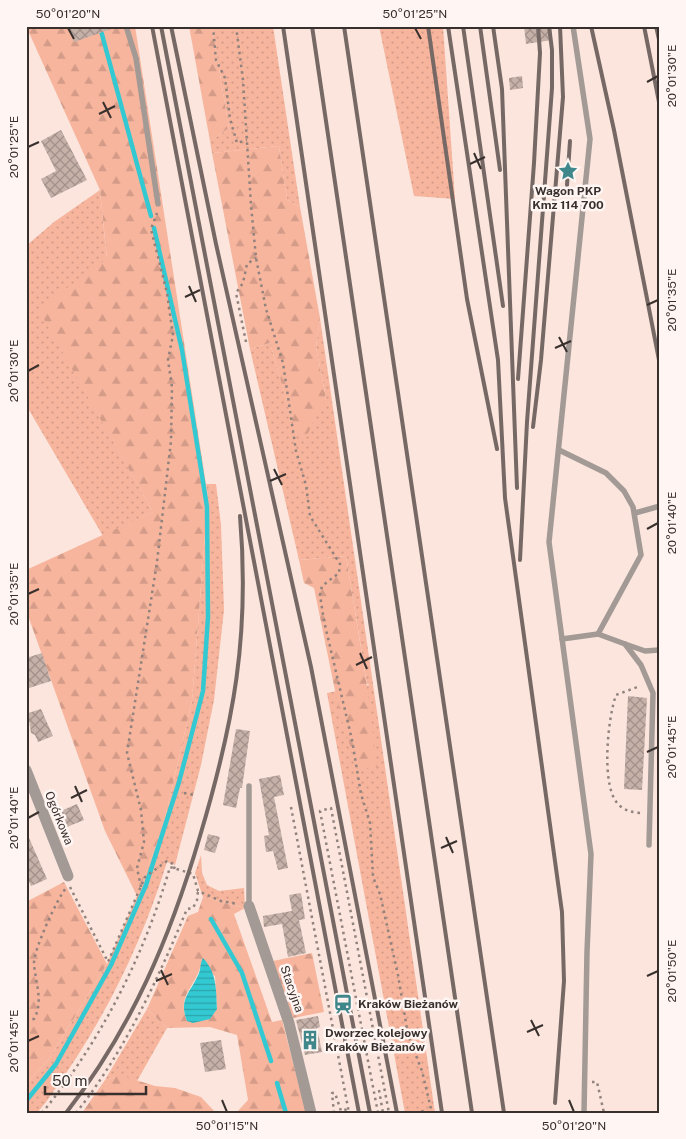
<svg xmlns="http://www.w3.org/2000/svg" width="686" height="1139" viewBox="0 0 686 1139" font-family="'Public Sans',sans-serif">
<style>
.grass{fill:url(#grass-dots)}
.forest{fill:url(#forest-firs);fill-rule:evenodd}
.water{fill:url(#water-rules)}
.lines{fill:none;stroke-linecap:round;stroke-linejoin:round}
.stream{stroke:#33c9d2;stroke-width:4.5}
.building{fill:url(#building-cross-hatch)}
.path{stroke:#91827d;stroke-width:2.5;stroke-dasharray:2.5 4;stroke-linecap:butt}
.lane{stroke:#a39a96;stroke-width:5.5}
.street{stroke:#a39a96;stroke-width:11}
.rail{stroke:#766965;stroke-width:4}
.ticks{fill:none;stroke:#38302d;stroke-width:2}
.labels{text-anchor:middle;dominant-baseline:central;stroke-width:5;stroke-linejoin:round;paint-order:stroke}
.poi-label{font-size:12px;font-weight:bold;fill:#38302d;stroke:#fff6f3;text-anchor:start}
.street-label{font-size:12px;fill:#38302d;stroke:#fff6f3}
.neatline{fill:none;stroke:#38302d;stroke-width:2}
.ticks-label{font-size:12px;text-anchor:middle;fill:#38302d}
</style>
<defs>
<pattern id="grass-dots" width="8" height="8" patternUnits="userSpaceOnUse" patternTransform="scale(1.25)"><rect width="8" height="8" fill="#f7b59d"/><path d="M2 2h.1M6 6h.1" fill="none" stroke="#d49c88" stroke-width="1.8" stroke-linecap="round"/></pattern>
<pattern id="forest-firs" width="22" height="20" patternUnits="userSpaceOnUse" patternTransform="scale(1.25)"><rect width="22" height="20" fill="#f7b59d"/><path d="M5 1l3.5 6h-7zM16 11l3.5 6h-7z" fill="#d49c88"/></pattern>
<pattern id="water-rules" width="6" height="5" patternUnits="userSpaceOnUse" patternTransform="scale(1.25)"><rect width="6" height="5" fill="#33c9d2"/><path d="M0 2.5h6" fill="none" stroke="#2ca4ab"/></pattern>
<pattern id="building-cross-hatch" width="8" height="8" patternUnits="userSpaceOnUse" patternTransform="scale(1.25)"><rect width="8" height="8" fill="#c6b1a9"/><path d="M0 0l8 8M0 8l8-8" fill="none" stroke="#a2908a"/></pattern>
</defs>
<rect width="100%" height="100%" fill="#fbe5dd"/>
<g class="grass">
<path d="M212 26H273L300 207 287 200 279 146 212 153 210 141 229 128Z"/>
<path d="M379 26H443L455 199 414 196Z"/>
<path d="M100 190 107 260 39 309 153 512 103 536 26 405V246L54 222Z"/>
<path d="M320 318 435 1113H405L327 693 370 685 367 684 346 556 299 560 250 349 270 343 296 432 326 398 316 347Z"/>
<path d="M206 484H216L221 525 224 610 214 700 201 765 175 865 167 862C139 952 101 1026 46 1102L37 1113H26V1084L49 1059 107 964 137 896 163 827 192 701 208 497Z"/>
<path d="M201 855 202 873 207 885 219 891 244 888 245 908 203 897 195 873Z"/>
<path d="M147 1009 167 1028 137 1081 115 1077 105 1080Z"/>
</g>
<g class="forest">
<path d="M26 26H135L208 497 192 701 163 827 137 896 105 831 26 610V570L153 512 38 309 107 259 100 190Z"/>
<path d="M189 26H212L229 128 210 141Z"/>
<path d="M279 146 287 200 300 207 320 318 316 347 326 398 306 437 296 433 270 343 250 349 212 153Z"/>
<path d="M346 556 366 679 377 767 358 769 340 715 314 588 304 583 299 560Z"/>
<path d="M64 882 107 964 49 1059 26 1084V902Z"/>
<path d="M203 897 245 908 234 914 272 1022 282 1020 306 1113H236L248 1100 237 1035 210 1027 167 1028 147 1009 188 916 198 912ZM200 968 215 976 217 1009 187 1021C177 997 193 989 200 968Z"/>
<path d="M312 953 324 1012 293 1018 273 961Z"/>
<path d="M115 1077H126L155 1086 175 1088 201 1097 216 1113H82L105 1080Z"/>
</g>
<path class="water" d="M203 958C217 973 216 989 217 1009L210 1019 193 1023 187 1021C178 998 191 993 199 973 201 968 200 963 203 958Z"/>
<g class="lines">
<g class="stream">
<path d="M100 27 151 216"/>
<path d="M211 919 242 973 271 1061"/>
<path d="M277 1083 286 1113"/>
<path d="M26 1101 56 1064 111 965 146 885 179 782 203 691 208 617 207 507 182 350 154 228"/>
</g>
</g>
<g class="building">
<path d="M68 26H113L114 28 74 42Z"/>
<path d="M524 26H551L552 40 526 44Z"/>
<path d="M522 76 523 88 510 90 509 78Z"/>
<path d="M61 130 87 180 51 198 41 179 56 171 41 141Z"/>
<path d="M42 653 51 681 26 689V658Z"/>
<path d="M628 696 647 698 642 790 624 789Z"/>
<path d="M41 709 53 736 38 742 35 735 31 733 28 713Z"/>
<path d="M236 729 250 731 242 788H240L236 808 223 805Z"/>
<path d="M280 775 284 795 274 797 288 868 278 870 273 851 266 852 264 836 269 835 259 779Z"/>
<path d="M77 804 84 820 62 829 56 813Z"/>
<path d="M26 831 47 879 31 886 26 875Z"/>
<path d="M208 834 220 837 215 853 204 850Z"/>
<path d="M301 893 305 919 299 920 306 953 288 957 282 924 264 927 263 916 292 911 289 895Z"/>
<path d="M318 1016 320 1027 317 1028 322 1052 305 1055 296 1020Z"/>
<path d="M221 1040 226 1069 205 1072 200 1043Z"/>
</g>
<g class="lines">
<g class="path">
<path d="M213 26 216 60 225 78 230 119 237 143 247 140"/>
<path d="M236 26 243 80 251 205 256 258 266 309 283 363 296 451 306 485 310 516 340 564 339 573 322 586 320 595 324 621 352 740 361 794 370 823 373 877 380 894 398 975 408 1035 422 1071 432 1113"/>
<path d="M246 342 236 293 243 283 247 264 256 258"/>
<path d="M184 793 194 795"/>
<path d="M291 807 349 1113"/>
<path d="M640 813C632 812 625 811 619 805 600 788 608 717 616 695L640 686"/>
<path d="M70 887 108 962 145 877 167 861 175 865 174 869"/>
<path d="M141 887 137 868 144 842 141 810 127 753 157 562 171 441 172 387 168 360 173 335 167 293 151 229 157 213"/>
<path d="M26 1020 34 1019C44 1001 35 982 34 963 34 949 57 899 66 888"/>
<path d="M592 1082H597L604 1113"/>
<path d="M379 1090 383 1113"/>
<path d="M42 1113C101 1041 144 956 170 867L193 874 198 891 221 901 238 904"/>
<path d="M76 1113C125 1051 157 981 187 909L193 908 197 900 198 891"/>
<path d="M334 1113 332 1093H335L341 1111 348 1109"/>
<path d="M378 1113 320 811 331 808 389 1113"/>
<path d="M415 1113 424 1111 425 1113"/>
</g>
<g class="lane">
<path d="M126 26 136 58 158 204"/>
<path d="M573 26 590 139 549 542 591 854 587 952 584 1113"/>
<path d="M559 450 606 473 624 491 633 507 641 555 598 634"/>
<path d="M635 513 660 506"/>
<path d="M562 639 598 634 625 644 641 665 653 693 649 845"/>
<path d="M625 644 645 651 659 650"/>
<path d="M249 906V786"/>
</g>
<g class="street">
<path d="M26 770 68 876"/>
<path d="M249 906 289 1023 311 1113"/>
</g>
<g class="rail">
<path d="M152 26 359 1113"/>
<path d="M161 26 370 1113"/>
<path d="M171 26 216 244 311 667 397 1113"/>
<path d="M283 26 442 1113"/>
<path d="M312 26 472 1113"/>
<path d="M344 26 504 1113"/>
<path d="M428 26 467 299 497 449"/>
<path d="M448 26 498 360 505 498 562 912 564 981 555 1103"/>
<path d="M463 26 503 306"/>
<path d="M480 26 500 170"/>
<path d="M493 26 502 89 517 488"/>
<path d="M591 26 614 130 660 365"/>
<path d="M644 26 660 107"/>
<path d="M656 26 660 44"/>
<path d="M567 185 570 141"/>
<path d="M518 379 534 163 540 53 538 26"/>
<path d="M533 427 541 360 563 97 560 26"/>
<path d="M520 560 527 422 552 88V50L549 26"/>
<path d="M66 1113C132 1028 170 938 200 836 234 722 250 635 240 516"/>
</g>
</g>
<path class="ticks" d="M68 28 74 39M415 28 421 39M647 82 658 76M103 102 111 118M99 114 115 106M28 147 39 142M474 153 481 169M470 164 485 157M189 286 196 302M185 297 200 290M647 305 658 300M559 337 567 352M555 348 571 341M28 371 39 365M274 469 282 485M270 481 286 474M647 529 658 523M28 594 39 589M360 653 367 669M356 665 372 657M647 752 658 747M75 786 82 802M71 798 87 790M28 818 39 812M446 837 453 853M441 848 457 841M161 970 168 985M647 976 658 971M156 981 172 974M531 1020 539 1036M527 1032 543 1025M28 1041 39 1036M222 1100 227 1112M569 1100 574 1112"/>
<defs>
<symbol id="sight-bare" viewBox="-9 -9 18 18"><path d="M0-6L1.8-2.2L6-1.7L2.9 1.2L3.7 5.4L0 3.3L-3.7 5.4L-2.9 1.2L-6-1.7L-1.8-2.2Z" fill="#3f878b" stroke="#fff6f3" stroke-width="2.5" paint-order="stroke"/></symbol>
<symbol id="station-bare" viewBox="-9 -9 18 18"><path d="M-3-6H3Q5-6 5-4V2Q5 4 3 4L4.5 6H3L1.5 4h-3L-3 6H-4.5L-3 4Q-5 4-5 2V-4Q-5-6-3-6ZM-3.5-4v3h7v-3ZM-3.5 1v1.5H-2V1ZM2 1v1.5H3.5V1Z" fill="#3f878b" stroke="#fff6f3" stroke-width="2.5" paint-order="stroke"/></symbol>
<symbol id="building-bare" viewBox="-9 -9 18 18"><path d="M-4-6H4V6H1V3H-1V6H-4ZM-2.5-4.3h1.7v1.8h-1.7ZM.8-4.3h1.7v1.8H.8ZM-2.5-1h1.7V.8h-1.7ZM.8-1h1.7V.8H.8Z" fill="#3f878b" stroke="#fff6f3" stroke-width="2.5" paint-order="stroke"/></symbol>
</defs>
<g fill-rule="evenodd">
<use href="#sight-bare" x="554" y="157" width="28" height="28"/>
<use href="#station-bare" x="329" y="990" width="28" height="28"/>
<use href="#building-bare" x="296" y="1026" width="28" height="28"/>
</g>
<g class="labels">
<g class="poi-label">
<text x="568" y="191" text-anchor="middle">Wagon PKP<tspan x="568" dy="14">Kmz 114 700</tspan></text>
<text x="358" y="1004">Kraków Bieżanów</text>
<text x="325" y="1033">Dworzec kolejowy<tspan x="325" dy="14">Kraków Bieżanów</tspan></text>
</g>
<g class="street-label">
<text transform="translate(59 818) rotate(68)">Ogórkowa</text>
<text transform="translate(292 989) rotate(71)">Stacyjna</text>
</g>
</g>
<rect width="686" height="1139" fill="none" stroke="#fff6f3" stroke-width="55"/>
<path d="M45 1086v8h101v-8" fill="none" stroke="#38302d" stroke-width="2.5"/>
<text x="52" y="1086" font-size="15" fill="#38302d" stroke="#fff6f3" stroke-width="4" paint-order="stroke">50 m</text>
<rect x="28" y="28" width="630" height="1084" class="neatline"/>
<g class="ticks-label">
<text x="68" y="18">50°01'20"N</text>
<text x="415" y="18">50°01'25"N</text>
<text transform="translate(672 76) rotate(-90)" y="4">20°01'30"E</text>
<text transform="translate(14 147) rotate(-90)" y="4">20°01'25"E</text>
<text transform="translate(672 300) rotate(-90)" y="4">20°01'35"E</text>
<text transform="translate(14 371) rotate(-90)" y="4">20°01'30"E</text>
<text transform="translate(672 523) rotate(-90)" y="4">20°01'40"E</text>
<text transform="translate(14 594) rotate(-90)" y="4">20°01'35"E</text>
<text transform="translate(672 747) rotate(-90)" y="4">20°01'45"E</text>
<text transform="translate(14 818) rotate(-90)" y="4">20°01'40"E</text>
<text transform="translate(672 971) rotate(-90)" y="4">20°01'50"E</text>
<text transform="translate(14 1041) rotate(-90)" y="4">20°01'45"E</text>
<text x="227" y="1130">50°01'15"N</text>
<text x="574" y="1130">50°01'20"N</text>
</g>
</svg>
